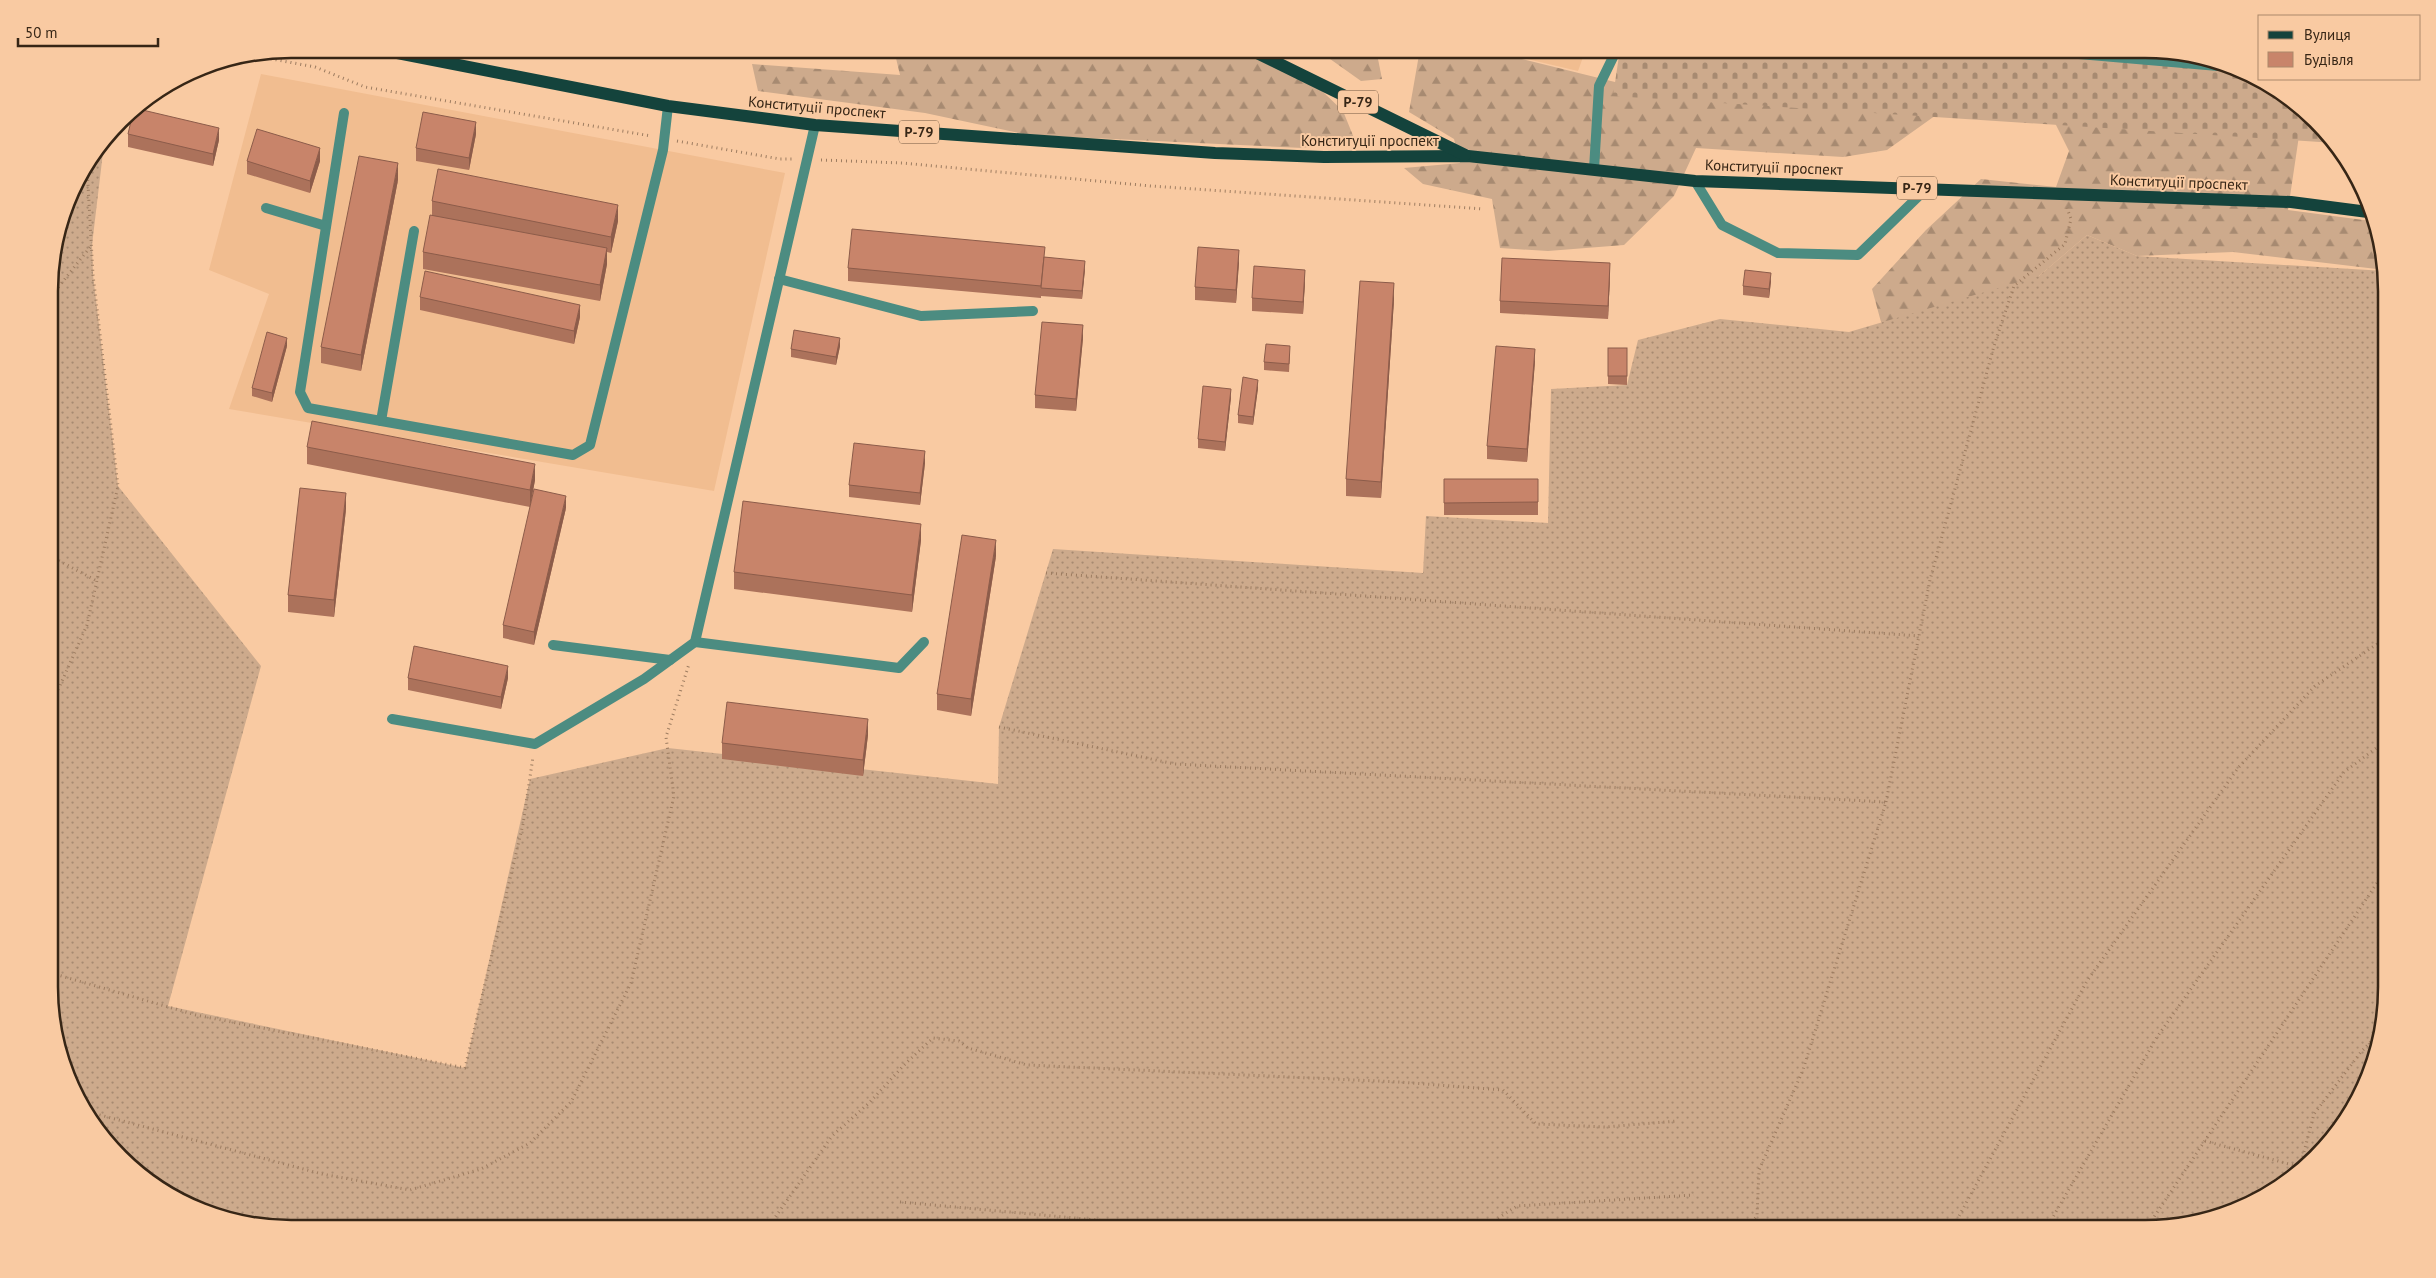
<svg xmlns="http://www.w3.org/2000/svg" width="2436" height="1278" viewBox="0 0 2436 1278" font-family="'PT Sans',sans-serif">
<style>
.built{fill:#f1bd90}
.forest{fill:url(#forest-firs)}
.cemetery{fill:url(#cemetery-stones)}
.garden{fill:url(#garden-dots)}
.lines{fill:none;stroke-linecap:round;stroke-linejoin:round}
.path{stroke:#9d7c60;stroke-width:3;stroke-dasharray:1 4;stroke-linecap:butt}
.lane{stroke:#4c8c81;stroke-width:10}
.primary{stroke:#14433c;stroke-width:12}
.wall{fill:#ac725b}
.shaded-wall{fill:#8c5c4a}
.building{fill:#c8846a;stroke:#8c5c4a}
.labels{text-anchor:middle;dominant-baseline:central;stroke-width:4;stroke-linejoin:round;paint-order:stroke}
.shield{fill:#f9caa2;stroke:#715740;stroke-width:1}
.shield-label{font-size:14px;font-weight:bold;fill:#372616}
.street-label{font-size:15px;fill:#372616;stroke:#f9caa2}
.rim{fill:none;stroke:#372616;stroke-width:2.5}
</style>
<defs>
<pattern id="forest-firs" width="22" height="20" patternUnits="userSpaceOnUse" patternTransform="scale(1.25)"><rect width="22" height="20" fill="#cdaa8c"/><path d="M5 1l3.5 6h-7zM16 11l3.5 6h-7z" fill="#a78a71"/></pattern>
<pattern id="cemetery-stones" width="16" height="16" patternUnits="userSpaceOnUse" patternTransform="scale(1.25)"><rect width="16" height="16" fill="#cdaa8c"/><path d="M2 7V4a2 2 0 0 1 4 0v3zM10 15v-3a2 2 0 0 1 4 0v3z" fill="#a78a71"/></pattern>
<pattern id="garden-dots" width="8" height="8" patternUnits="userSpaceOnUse" patternTransform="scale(1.25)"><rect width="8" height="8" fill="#cdaa8c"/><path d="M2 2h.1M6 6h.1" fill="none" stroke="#a78a71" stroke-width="1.8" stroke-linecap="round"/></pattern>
</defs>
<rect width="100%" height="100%" fill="#f9caa2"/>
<g class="built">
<path d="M1484 49H1586L1578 71Z"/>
<path d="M261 74 785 173 714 491 229 409 269 294 209 270Z"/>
</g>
<g class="forest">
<path d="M899 49H1238L1321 90 1343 111 1354 138 1303 148 1028 135 925 113 758 91 752 64 900 75 895 54Z"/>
<path d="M1316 49H1376L1382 79 1361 81Z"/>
<path d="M1420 49H1481L1615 82 1653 87 1953 103 1887 150 1843 157 1696 148 1674 196 1624 245 1548 251 1500 248 1492 199 1423 184 1404 168 1460 163 1454 139 1409 112Z"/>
<path d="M2046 105 2300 129 2288 210 2371 221 2385 259V270L2233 252 2137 256 2087 235 2039 276 1921 351 1881 322 1872 289 1926 230 1981 179 2056 187 2069 151Z"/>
</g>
<path class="cemetery" d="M1620 49H2146L2253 74 2305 109 2335 143 1613 96Z"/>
<path class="garden" d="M104 144 92 245 93 275 118 486 261 666 168 1006 465 1068 530 779 668 748 998 784 999 727 1053 549 1423 573 1426 516 1548 523 1551 389 1627 385 1638 340 1720 319 1849 332 2039 276 2087 235 2137 256 2385 271 2387 988 2362 1095 2327 1147 2280 1189 2223 1217 2161 1229H290L183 1204 98 1135 67 1080 51 1020 49 274 74 183Z"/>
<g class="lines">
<g class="path">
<path d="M256 56 315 67 365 87 651 136"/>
<path d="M677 141 780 159H794"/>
<path d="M821 160 902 163 1151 186 1484 209"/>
<path d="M49 299 91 246"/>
<path d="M50 556 97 581"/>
<path d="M1046 573 1919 636"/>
<path d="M50 708 87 625 118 486 93 275 87 166"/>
<path d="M999 727 1175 764 1886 802 1803 1070 1759 1170 1757 1216 1746 1229"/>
<path d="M1886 802 1930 580 1994 346 2014 286 2065 244 2071 219 2067 208"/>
<path d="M51 973 196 1015 465 1068 523 824 533 757"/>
<path d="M2369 1043 2373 1050"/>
<path d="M85 1111 322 1174 410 1190 481 1169 530 1143 571 1102 631 983 674 796 666 737 689 664"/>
<path d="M2205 1141 2300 1167"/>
<path d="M2295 1175 2300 1167 2314 1114 2361 1052 2376 1036"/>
<path d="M900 1202 1195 1229"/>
<path d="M767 1229 832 1136 869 1103 906 1063 933 1038 959 1041 968 1048 1027 1065 1399 1082 1503 1090 1536 1124 1605 1127 1677 1121"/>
<path d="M1481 1229 1517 1206 1694 1195"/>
<path d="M1952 1229 2087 981 2238 768 2315 686 2386 638"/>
<path d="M2046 1229 2157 1037 2344 772 2387 740"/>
<path d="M2146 1229 2387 868"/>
</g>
<g class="lane">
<path d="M2022 49 2218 66"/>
<path d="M344 113 300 392 308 408 573 455 590 445 663 150 668 106"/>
<path d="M1594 169 1599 86 1617 49"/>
<path d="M1695 181 1722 225 1778 253 1858 255 1926 189"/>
<path d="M266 208 326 226"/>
<path d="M779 279 921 316 1033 311"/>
<path d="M381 421 414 231"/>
<path d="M695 642 899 668 924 642"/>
<path d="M553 645 670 660"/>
<path d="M392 719 535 744 644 679 695 642 815 125"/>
</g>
<g class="primary">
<path d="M377 49 668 106 815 125 1215 153 1324 157 1468 156 1695 181 2291 202 2368 212"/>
<path d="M1249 49 1465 155"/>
</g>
</g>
<g class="wall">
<path d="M128 134 219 140 213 166 128 147Z"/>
<path d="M476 134 469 170 416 161V148Z"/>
<path d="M247 161H320L310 193 247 174Z"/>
<path d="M398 180 361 371 321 363V347Z"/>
<path d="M432 201 618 221 611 253 607 252V264L600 301 423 269V252L432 215Z"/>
<path d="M1045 257 1085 269 1082 299 1041 296V295V298L848 281V268Z"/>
<path d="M1239 262 1236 303 1195 300V287Z"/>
<path d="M1610 276 1608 319 1500 313V301Z"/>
<path d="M1771 281 1769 298 1743 295V286Z"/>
<path d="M1305 282 1303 314 1252 311V298Z"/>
<path d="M420 297 580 317 574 344 420 310Z"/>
<path d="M1394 300 1381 498 1346 496V479Z"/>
<path d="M1083 338 1076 411 1035 408V395Z"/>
<path d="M287 346 272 402 252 396V388Z"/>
<path d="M840 346 836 365 791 357V349Z"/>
<path d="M1608 348H1627V385L1608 384Z"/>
<path d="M1290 354 1289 372 1264 370V362Z"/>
<path d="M1535 361 1527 462 1487 459V446Z"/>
<path d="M1258 388 1253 425 1238 423V415Z"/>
<path d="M1231 397 1225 451 1198 448V439Z"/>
<path d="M307 447 535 480 530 507 307 464Z"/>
<path d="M925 463 920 505 849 497V485Z"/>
<rect x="1444" y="479" width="94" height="36"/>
<path d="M566 508 534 645 503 638V625Z"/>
<path d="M346 509 334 617 288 612V595Z"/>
<path d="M921 540 912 612 734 589V572Z"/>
<path d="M996 556 971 716 937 710V694Z"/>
<path d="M408 678H508L501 709 408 690Z"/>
<path d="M868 735 863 776 722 759V743Z"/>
</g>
<g class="shaded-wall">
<path d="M476 122V134L469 170V158Z"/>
<path d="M219 128V140L213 166V154Z"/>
<path d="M320 148V161L310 193V181Z"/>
<path d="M398 163V180L361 371V355Z"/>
<path d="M618 205V221L611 253V237Z"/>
<path d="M607 248V264L600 301V285Z"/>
<path d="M1239 250V262L1236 303V290Z"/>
<path d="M1085 261V269L1082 299V291Z"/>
<path d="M1610 263V276L1608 319V306Z"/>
<path d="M1305 270V282L1303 314V302Z"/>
<path d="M1771 273V281L1769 298V289Z"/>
<path d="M1394 283V300L1381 498V482Z"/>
<path d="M580 305V317L574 344V331Z"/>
<path d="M1083 325V338L1076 411V399Z"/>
<path d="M287 338V346L272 402V393Z"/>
<path d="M840 338V346L836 365V357Z"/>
<path d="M1535 349V361L1527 462V449Z"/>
<path d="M1258 380V388L1253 425V417Z"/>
<path d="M1231 389V397L1225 451V442Z"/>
<path d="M925 451V463L920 505V493Z"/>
<path d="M535 464V480L530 507V490Z"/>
<path d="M346 493V509L334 617V600Z"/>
<path d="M566 496V508L534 645V632Z"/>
<path d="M921 524V540L912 612V595Z"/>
<path d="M996 540V556L971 716V699Z"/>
<path d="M508 666V678L501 709V697Z"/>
<path d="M868 719V735L863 776V760Z"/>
</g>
<g class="building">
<path d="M134 108 219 128 213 154 128 134Z"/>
<path d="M423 112 476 122 469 158 416 148Z"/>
<path d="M257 129 320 148 310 181 247 161Z"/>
<path d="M359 156 398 163 361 355 321 347Z"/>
<path d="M438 169 618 205 611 237 432 201Z"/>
<path d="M430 215 607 248 600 285 423 252Z"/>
<path d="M852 229 1045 247 1041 286 848 268Z"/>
<path d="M1198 247 1239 250 1236 290 1195 287Z"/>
<path d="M1044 257 1085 261 1082 291 1041 288Z"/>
<path d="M1502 258 1610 263 1608 306 1500 301Z"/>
<path d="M1254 266 1305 270 1303 302 1252 298Z"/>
<path d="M1745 270 1771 273 1769 289 1743 286Z"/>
<path d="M425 271 580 305 574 331 420 297Z"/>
<path d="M1360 281 1394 283 1381 482 1346 479Z"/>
<path d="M1042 322 1083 325 1076 399 1035 395Z"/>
<path d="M794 330 840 338 836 357 791 349Z"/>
<path d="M267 332 287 338 272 393 252 388Z"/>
<path d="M1266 344 1290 346 1289 364 1264 362Z"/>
<path d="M1496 346 1535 349 1527 449 1487 446Z"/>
<rect x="1608" y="348" width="19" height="28"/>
<path d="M1243 377 1258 380 1253 417 1238 415Z"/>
<path d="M1203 386 1231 389 1225 442 1198 439Z"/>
<path d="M312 421 535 464 530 490 307 447Z"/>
<path d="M854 443 925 451 920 493 849 485Z"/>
<path d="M1444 479H1538V502L1444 503Z"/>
<path d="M300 488 346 493 334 600 288 595Z"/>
<path d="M534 489 566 496 534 632 503 625Z"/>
<path d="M743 501 921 524 912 595 734 572Z"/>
<path d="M962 535 996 540 971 699 937 694Z"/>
<path d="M414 646 508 666 501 697 408 678Z"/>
<path d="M727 702 868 719 863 760 722 743Z"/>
</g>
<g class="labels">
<g class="shield">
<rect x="1338" y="90.5" width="40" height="23" rx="4"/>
<rect x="899" y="120.5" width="40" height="23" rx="4"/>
<rect x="1897" y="176.5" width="40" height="23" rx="4"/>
</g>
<g class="shield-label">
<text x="1358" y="102">Р-79</text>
<text x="919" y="132">Р-79</text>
<text x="1917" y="188">Р-79</text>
</g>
<g class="street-label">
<text transform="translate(817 107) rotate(5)">Конституції проспект</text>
<text x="1370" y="140">Конституції проспект</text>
<text transform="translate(1774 167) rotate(2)">Конституції проспект</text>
<text transform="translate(2179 182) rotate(2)">Конституції проспект</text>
</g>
</g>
<path d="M0 0H2436V1278H0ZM291 58H2145A233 233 0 0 1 2378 291V987A233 233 0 0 1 2145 1220H291A233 233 0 0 1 58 987V291A233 233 0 0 1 291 58Z" fill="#f9caa2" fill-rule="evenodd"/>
<path class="rim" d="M291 58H2145A233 233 0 0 1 2378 291V987A233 233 0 0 1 2145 1220H291A233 233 0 0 1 58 987V291A233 233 0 0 1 291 58Z"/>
<rect x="2258" y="15" width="162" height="65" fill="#f9caa2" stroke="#ab886a"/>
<rect x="2268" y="31" width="25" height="8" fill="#14433c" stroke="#ab886a"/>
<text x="2304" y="40" font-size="15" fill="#372616">Вулиця</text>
<rect x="2268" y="52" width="25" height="15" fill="#c8846a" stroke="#ab886a"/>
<text x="2304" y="65" font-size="15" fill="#372616">Будівля</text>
<path d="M18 38v8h140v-8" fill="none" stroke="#372616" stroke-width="2.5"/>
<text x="25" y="38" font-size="15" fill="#372616" stroke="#f9caa2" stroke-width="4" paint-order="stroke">50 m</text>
</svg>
